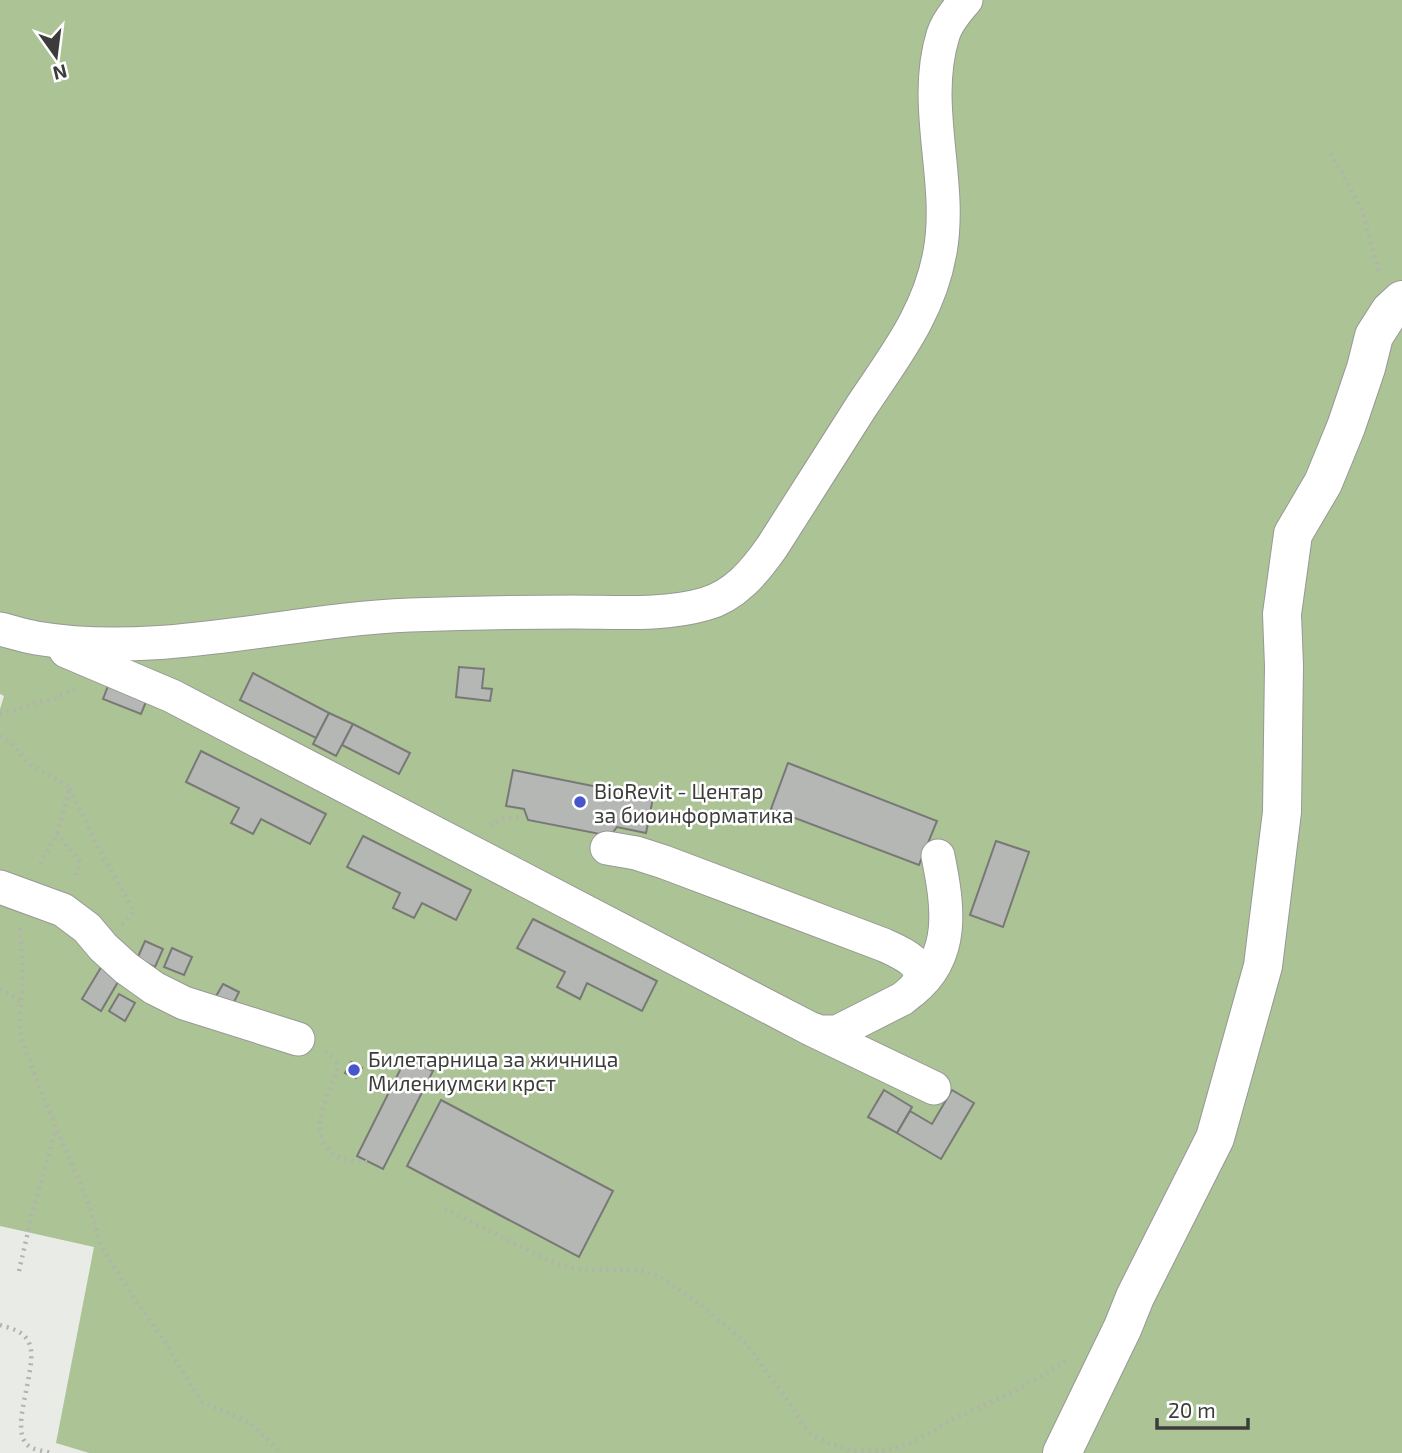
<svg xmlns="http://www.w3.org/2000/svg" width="1402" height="1453" viewBox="0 0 1402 1453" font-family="'Exo 2',sans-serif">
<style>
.green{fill:#abc395;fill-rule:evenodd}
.building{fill:#b5b7b4;stroke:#787976;stroke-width:2}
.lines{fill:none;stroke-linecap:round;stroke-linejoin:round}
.minor-casing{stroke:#979996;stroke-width:35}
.major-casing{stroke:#979996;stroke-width:40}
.path{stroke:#b1b3af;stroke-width:4.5;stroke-dasharray:2 5;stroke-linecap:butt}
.minor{stroke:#fff;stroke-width:33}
.major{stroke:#fff;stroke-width:38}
.poi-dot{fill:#4756ca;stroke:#fff;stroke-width:2.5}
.labels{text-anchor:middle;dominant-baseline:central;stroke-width:5;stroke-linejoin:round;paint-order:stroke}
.poi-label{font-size:21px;fill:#3c3d3b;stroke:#fff;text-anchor:start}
</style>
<rect width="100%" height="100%" fill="#e9ebe7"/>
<path class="green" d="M0 0H1402V1453H89L56 1443 94 1247 0 1226V709L4 696 0 694ZM788 764 936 821 919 865 771 809ZM513 770 653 798 646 833 617 827 610 836 528 820 524 809 506 806ZM996 841 1029 853 1002 927 970 915ZM884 1090 912 1107 910 1111 932 1124 952 1090 974 1103 941 1159 869 1117Z"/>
<g class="building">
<path d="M459 667 484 669 482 688 492 689 490 701 456 697Z"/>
<path d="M253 673 329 713 316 738 240 700Z"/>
<path d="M110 681 148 697 141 714 103 699Z"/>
<path d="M329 713 353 724 336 756 313 744Z"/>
<path d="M353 724 410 753 399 774 342 745Z"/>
<path d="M201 751 326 814 310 844 261 819 253 834 231 823 239 808 186 782Z"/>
<path d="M788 763 937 821 919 865 771 809Z"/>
<path d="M513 770 653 798 646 833 617 827 610 836 528 820 524 809 506 806Z"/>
<path d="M363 836 471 890 456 920 422 903 414 918 393 908 400 893 347 867Z"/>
<path d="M996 841 1029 852 1003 927 970 915Z"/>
<path d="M533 919 657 981 642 1011 587 983 580 999 557 987 565 972 517 948Z"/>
<path d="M145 941 163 949 155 967 137 959Z"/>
<path d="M172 948 192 957 184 975 164 967Z"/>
<path d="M103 964 122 975 101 1011 82 999Z"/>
<path d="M223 984 239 992 232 1006 215 998Z"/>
<path d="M119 994 135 1003 125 1021 109 1011Z"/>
<path d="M406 1058 433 1071 383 1169 357 1156Z"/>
<path d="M351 1062 362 1068 356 1078 345 1073Z"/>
<path d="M884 1090 912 1107 897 1133 868 1117Z"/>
<path d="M952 1090 974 1103 941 1159 897 1133 910 1111 932 1124Z"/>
<path d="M441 1100 613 1191 579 1257 407 1166Z"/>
</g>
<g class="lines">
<defs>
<g id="minor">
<path d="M0 629C12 632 24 636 36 638 160 659 285 620 410 615 464 613 519 612 574 612 617 612 663 616 705 604 735 596 755 571 772 547 802 500 831 454 861 407 894 357 929 314 940 252 953 181 921 106 943 35 947 22 957 10 966 0"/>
<path d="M66 651 172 696 809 1028 820 1032H837L902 999C940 972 911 957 884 945L664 862 636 853 607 848"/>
<path d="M0 887 63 910 87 928 103 947 126 968 154 988 184 1003 298 1039"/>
<path d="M912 991C956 956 948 906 938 856"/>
<path d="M813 1030 934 1088"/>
</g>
<path id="major" d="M1062 1453 1123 1327 1135 1297 1215 1138 1263 966 1282 812 1284 666 1282 614 1293 534 1323 483 1346 427 1366 368 1374 336 1390 311 1402 300"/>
</defs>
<use href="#minor" class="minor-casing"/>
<use href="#major" class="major-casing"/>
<g class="path">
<path d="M1331 153 1362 210 1380 276"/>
<path d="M0 714 55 698 75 689"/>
<path d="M0 736 13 745 28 763 70 788 57 833 39 867"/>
<path d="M70 789 103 857 134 911 122 925"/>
<path d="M490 825 504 818 522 816"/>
<path d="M57 833 80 862 74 880"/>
<path d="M20 928 23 974 20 1024 21 1037 39 1087 86 1197 102 1247 135 1300 161 1336 201 1401 251 1423 281 1453"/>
<path d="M0 989 21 1001"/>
<path d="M325 1052C328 1055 335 1058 336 1063 338 1069 334 1078 332 1084 325 1103 312 1128 326 1146 336 1161 353 1162 370 1162"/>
<path d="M445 1209 550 1261 574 1269 637 1270 655 1275 669 1283 690 1297 742 1339 793 1407 803 1426 814 1436 829 1443 853 1451H883L911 1443 954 1419 1015 1391 1068 1360"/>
<path d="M19 1271 32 1214 56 1129"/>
<path d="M0 1325C10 1328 23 1331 28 1341 42 1364 5 1431 30 1447 35 1450 44 1451 51 1453"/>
</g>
<use href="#minor" class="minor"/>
<use href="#major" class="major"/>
</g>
<g class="poi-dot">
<circle cx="580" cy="802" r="7"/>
<circle cx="354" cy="1070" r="7"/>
</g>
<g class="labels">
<g class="poi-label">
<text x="594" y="790">BioRevit - Центар<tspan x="594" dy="24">за биоинформатика</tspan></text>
<text x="368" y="1058">Билетарница за жичница<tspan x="368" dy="24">Милениумски крст</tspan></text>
</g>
</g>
<g transform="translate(56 56) rotate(166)" stroke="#ffffff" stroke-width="5" paint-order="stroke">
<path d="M0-5L12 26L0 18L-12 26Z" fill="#3c3d3b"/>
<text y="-10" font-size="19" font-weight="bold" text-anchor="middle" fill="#3c3d3b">N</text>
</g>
<path d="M1157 1418v10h91v-10" fill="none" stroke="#3c3d3b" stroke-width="3.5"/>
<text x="1168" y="1418" font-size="21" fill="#3c3d3b" stroke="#ffffff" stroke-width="5" paint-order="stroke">20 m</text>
</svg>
